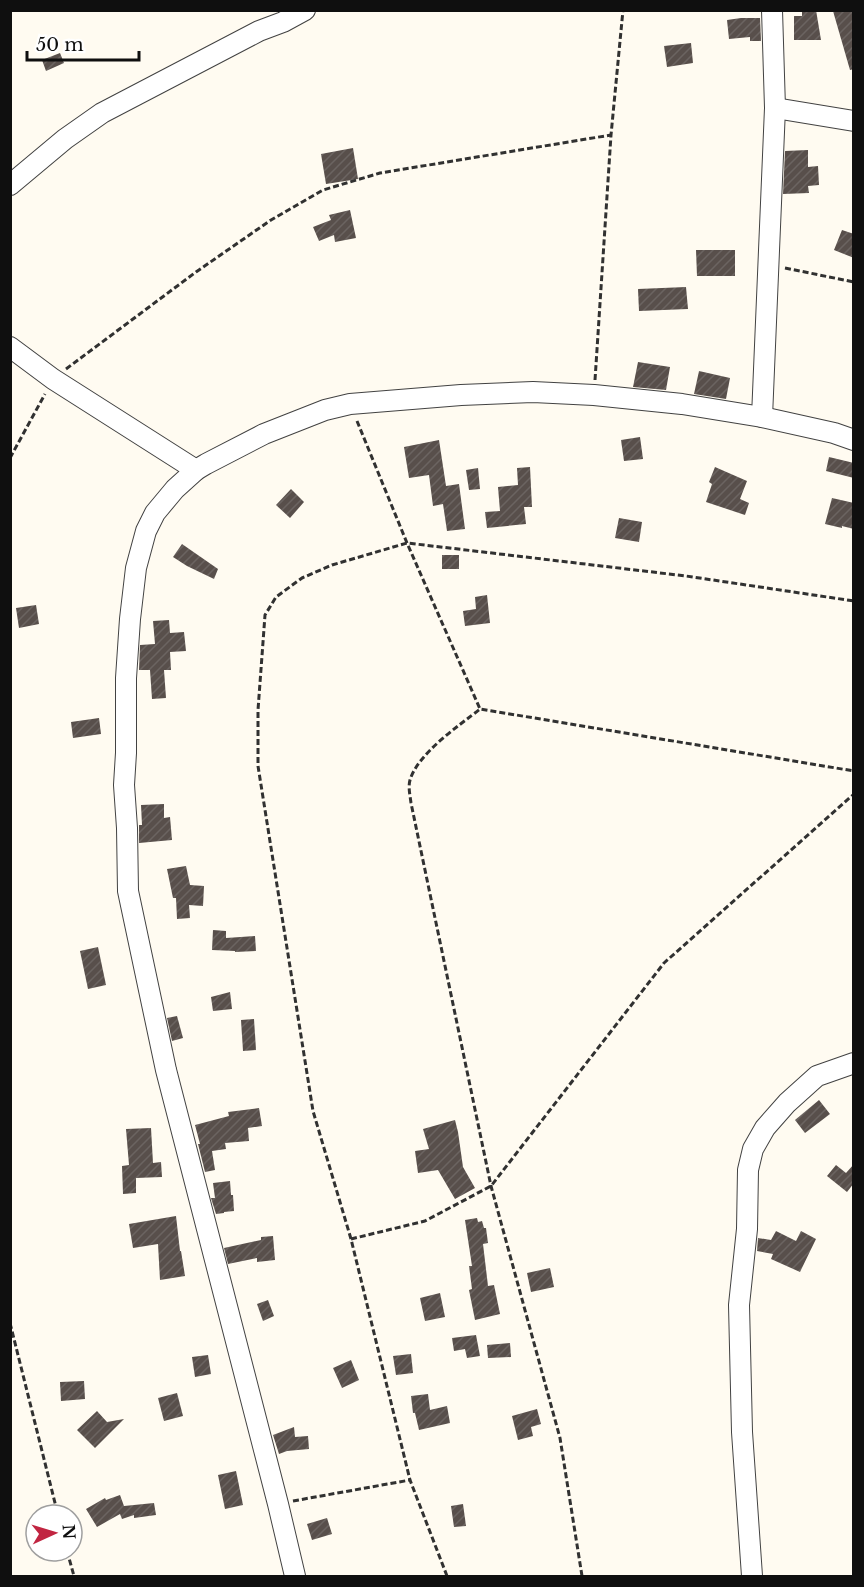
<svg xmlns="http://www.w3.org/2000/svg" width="864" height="1587" viewBox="0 0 864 1587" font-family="'Libre Baskerville',serif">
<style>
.building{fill:url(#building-hatch)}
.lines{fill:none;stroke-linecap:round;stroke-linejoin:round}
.minor-casing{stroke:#424242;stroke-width:22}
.path{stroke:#313131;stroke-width:3;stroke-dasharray:6 3;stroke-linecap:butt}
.minor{stroke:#fff;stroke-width:20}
</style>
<defs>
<pattern id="building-hatch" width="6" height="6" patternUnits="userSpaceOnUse" patternTransform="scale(1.5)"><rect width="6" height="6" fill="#584f4b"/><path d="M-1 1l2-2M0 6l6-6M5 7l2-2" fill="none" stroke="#6b6461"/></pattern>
</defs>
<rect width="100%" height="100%" fill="#fffbf1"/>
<g class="building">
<path d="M802 10H816L821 40H794V16H802Z"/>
<path d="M833 11H854V69L850 70Z"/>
<path d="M741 18H760L761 41H750V37L729 39 727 20Z"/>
<path d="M691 43 693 63 667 67 664 46Z"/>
<path d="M60 53 64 63 46 71 42 60Z"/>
<path d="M353 148 358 179 326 184 321 154Z"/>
<path d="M808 150V167L818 166 819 185 808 186 809 193 783 194 785 151Z"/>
<path d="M350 210 356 238 335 242 334 235 319 241 313 227 331 220 329 215Z"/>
<path d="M842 230 854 234V258L834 250Z"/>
<path d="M696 250H735V276H697Z"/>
<path d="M686 287 688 309 639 311 638 289Z"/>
<path d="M638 362 670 367 666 390 633 387Z"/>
<path d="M699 371 730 378 726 399 694 394Z"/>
<path d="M640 437 643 459 624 461 621 440Z"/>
<path d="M439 440 446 486 459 484 465 529 447 531 443 504 433 506 429 475 409 478 404 447Z"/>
<path d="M829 457 854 463V478L826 471Z"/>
<path d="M530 467 532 507H524L526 524 487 528 485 512 500 511 498 487 518 485 517 468Z"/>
<path d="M715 467 747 481 740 499 749 503 745 515 706 502 712 484 709 482Z"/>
<path d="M478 468 480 489 469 490 466 470Z"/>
<path d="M291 489 304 502 290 518 276 505Z"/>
<path d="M832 498 854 503V529L842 526V528L825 524Z"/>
<path d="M619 518 642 522 639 542 615 538Z"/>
<path d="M182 544 218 569 214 579 187 566 173 557Z"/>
<rect x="442" y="555" width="17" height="14"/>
<path d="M487 595 490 623 465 626 463 611 476 609 475 597Z"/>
<path d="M36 605 39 624 19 628 16 608Z"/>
<path d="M169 620 170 633 184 632 186 651 170 652 171 670H164L166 698 152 699 150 670H139L140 645 155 644 153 621Z"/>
<path d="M99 718 101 734 73 738 71 722Z"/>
<path d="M164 804V818L170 817 172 840 139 843V825H142L141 805Z"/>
<path d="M186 866 190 885 204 886 203 906 189 905 190 918 177 919 176 898H173L167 869Z"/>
<path d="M213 930 226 931V938L255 936 256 951 235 952V951L212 950Z"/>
<path d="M98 947 106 985 88 989 80 951Z"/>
<path d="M230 992 232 1009 213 1011 211 997Z"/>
<path d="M177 1016 183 1038 172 1041 167 1018Z"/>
<path d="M254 1019 256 1050 243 1051 241 1020Z"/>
<path d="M819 1100 830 1114 805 1133 795 1120Z"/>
<path d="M259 1108 262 1126 248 1128 249 1141 225 1143 226 1149 212 1151 215 1170 205 1172 198 1144H200L195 1125 229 1116 228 1112Z"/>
<path d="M455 1120 458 1132 463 1167 475 1188 455 1199 438 1170 418 1173 415 1151 429 1149 423 1129Z"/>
<path d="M151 1128 153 1163 161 1162 162 1177 136 1178V1193L123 1194 122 1166 129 1165 126 1129Z"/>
<path d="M854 1164V1183L847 1192 827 1176 836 1165 846 1173Z"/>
<path d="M230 1181 231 1195H233L234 1211 224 1212V1213L216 1214 211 1198H215L213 1183Z"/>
<path d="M176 1216 180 1251H181L185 1276 160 1280 158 1244 133 1248 129 1224Z"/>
<path d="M477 1218 478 1222 482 1221 484 1228H486L488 1243 483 1244 488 1286 494 1285 500 1314 475 1320 469 1290 472 1289 469 1266H472L465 1220Z"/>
<path d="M776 1231 796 1241 801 1231 816 1239 800 1272 771 1259 773 1254 757 1251 758 1238 771 1240Z"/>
<path d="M273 1236 275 1260 257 1262V1258L228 1264 224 1248 261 1240V1237Z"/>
<path d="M550 1268 554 1287 531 1292 527 1273Z"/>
<path d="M440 1293 445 1317 425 1321 420 1298Z"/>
<path d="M268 1300 274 1316 263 1321 257 1304Z"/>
<path d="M476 1335 480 1356 467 1358 465 1349 454 1351 452 1338Z"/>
<path d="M510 1343 511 1357 488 1358 487 1345Z"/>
<path d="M411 1354 413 1373 396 1375 393 1356Z"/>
<path d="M208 1355 211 1374 195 1377 192 1357Z"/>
<path d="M351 1360 359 1380 342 1388 333 1368Z"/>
<path d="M84 1381 85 1399 61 1401 60 1382Z"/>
<path d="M177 1393 183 1416 164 1421 158 1398Z"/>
<path d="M428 1394 430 1410 447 1406 450 1423 419 1430 415 1413H413L411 1396Z"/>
<path d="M537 1409 541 1424 531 1427 533 1436 518 1440 512 1416Z"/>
<path d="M97 1411 107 1422 124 1419 95 1448 77 1430Z"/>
<path d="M294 1427 295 1437 308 1436 309 1449 287 1451 279 1454 273 1435Z"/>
<path d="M236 1471 243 1505 225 1509 218 1475Z"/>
<path d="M120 1495 124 1506 154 1503 156 1515 134 1518V1515L122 1519 120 1514 97 1527 86 1509 105 1498 106 1500Z"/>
<path d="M463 1504 466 1526 454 1527 451 1506Z"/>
<path d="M327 1518 332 1534 312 1540 307 1524Z"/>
</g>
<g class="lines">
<defs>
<g id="minor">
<path d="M775 108 854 121"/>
<path d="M10 185 65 139 102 113 259 31 283 22 305 10"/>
<path d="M10 347 53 379 196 470"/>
<path d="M762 417 775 108 772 10"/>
<path d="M295 1576 278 1504 166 1070 128 891 127 828 124 785 126 753V678L130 619 136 568 146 531 155 513 175 489 196 470 206 464 264 434 325 410 350 404 461 395 533 392 594 395 682 404 762 417 834 433 854 440"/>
<path d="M752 1576 742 1432 739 1305 747 1229 748 1170 753 1149 765 1128 787 1103 817 1076 854 1063"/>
</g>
</defs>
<use href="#minor" class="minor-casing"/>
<g class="path">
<path d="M785 268 854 282"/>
<path d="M66 369 196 272 271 220 323 190 380 173 611 135"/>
<path d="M595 380 611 135 623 10"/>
<path d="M357 421 407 543 480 709"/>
<path d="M10 458 45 394"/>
<path d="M351 1239 425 1221 491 1186 664 963 854 794"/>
<path d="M10 1323 58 1515"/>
<path d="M293 1501 410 1480"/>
<path d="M67 1551 74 1576"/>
<path d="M447 1576 410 1480 351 1239 313 1111 258 766V710L265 615 276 597 302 578 332 565 407 543 686 576 854 601"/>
<path d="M582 1576 560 1438 491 1186 411 803C410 795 408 787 410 780 418 753 460 725 480 709L854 771"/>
</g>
<use href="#minor" class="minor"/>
</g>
<rect width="864" height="1587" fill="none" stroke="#0f0f0f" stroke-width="24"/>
<g transform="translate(54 1533) rotate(86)"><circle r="28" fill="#ffffff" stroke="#9f9f9f" stroke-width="1.5"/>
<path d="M0-4.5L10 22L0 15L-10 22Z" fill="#c12541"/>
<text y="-9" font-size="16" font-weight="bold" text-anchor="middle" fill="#0f0f0f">N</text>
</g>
<path d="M27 51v9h112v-9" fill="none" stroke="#0f0f0f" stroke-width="3"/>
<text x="36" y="51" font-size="18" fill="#0f0f0f" stroke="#ffffff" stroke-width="4.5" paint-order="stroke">50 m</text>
</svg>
